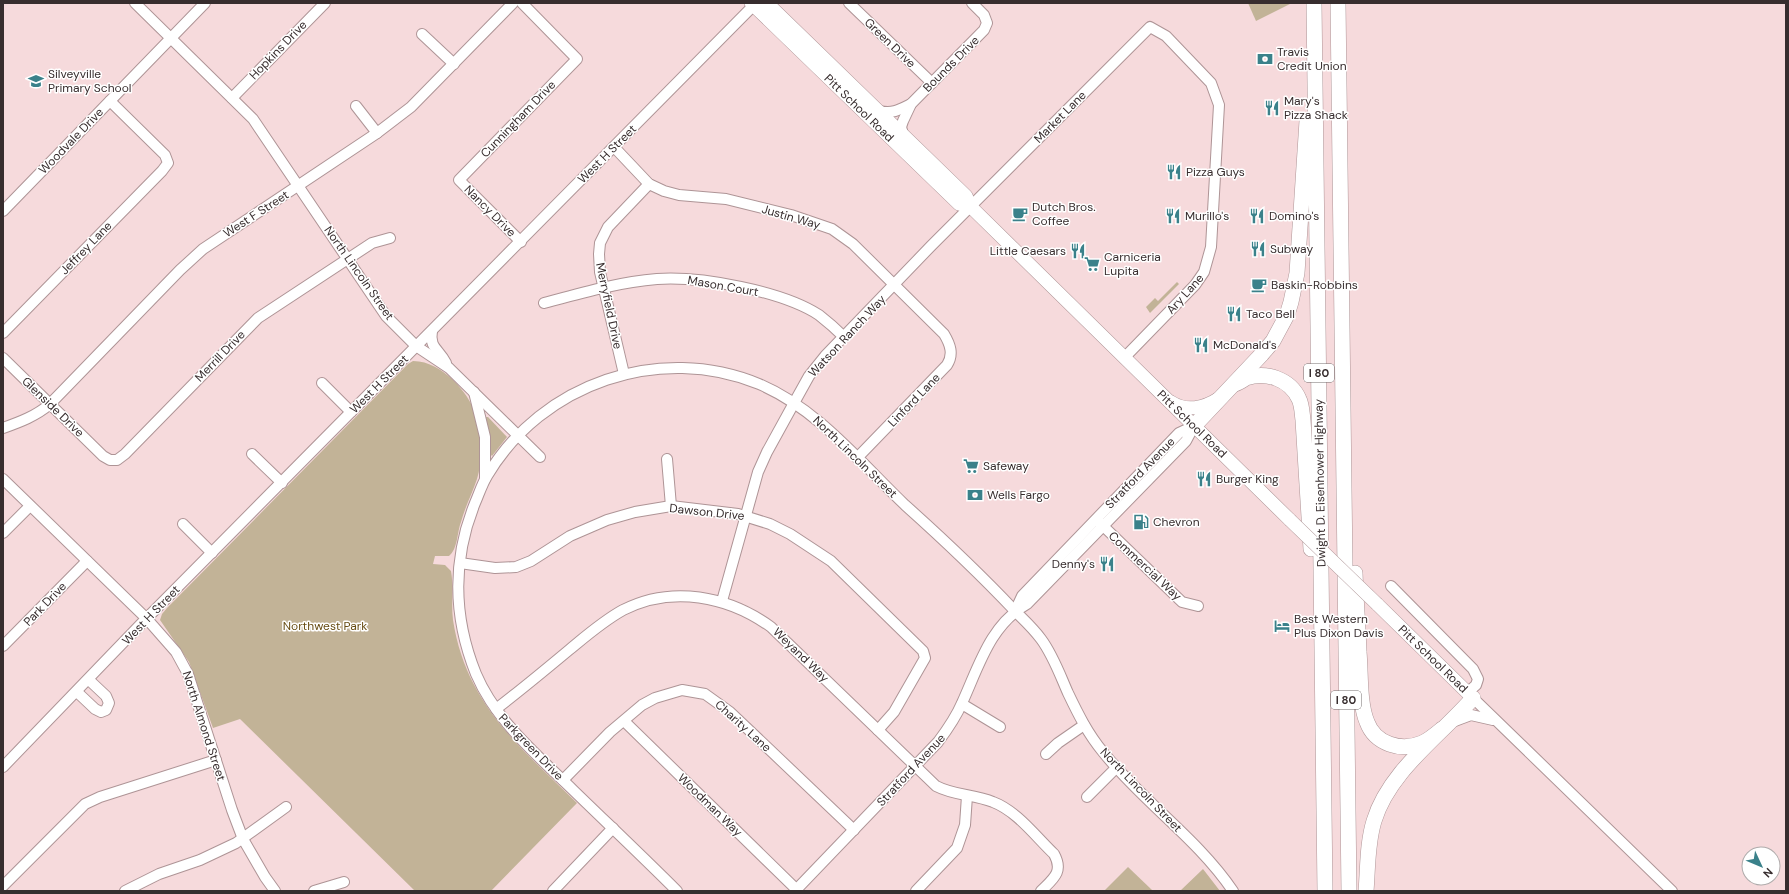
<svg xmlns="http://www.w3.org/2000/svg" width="1789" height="894" viewBox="0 0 1789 894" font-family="'DM Sans',sans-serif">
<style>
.green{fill:#c2b397}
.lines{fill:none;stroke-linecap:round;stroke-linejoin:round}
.minor-casing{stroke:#ae9496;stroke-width:12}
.major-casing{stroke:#ae9496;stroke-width:14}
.highway-casing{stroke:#ae9496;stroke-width:16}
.minor{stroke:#fff;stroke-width:10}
.major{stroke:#fff;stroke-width:13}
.highway{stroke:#fff;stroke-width:15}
.major-bridge-casing{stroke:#ae9496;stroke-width:14;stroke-linecap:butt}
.major-bridge{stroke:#fff;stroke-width:13}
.labels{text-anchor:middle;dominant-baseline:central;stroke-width:3;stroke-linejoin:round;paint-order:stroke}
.shield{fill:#fff;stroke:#736c6d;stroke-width:1}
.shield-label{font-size:11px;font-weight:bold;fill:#372d2e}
.street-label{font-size:12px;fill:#372d2e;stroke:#fff}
.poi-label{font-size:12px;fill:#372d2e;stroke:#fff;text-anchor:start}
.park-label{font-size:12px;fill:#684d14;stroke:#fff}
</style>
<rect width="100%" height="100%" fill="#f6dadc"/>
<g class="green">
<path d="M1248 3H1292L1256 21Z"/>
<path d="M1177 282 1179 284 1150 313 1146 307 1155 298 1158 301Z"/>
<path d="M413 361C429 361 442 370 453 380 475 402 481 422 481 452 480 461 480 470 477 479 472 494 465 507 461 522 457 532 458 549 449 556H435L433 564 445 565 451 571C454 587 451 604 453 620 466 704 520 747 577 803L491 891H415L240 719 213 728 189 662 160 620 162 614 167 608 408 364Z"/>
<path d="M486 417H488L507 437 492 456 490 454Z"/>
<path d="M1128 867 1152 890 1153 891H1104Z"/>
<path d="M1203 869 1220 891H1179H1180Z"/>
</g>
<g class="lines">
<defs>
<g id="minor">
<path d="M135 3 253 119 386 316 416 346 449 368 540 457"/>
<path d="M849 3 932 83"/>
<path d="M422 34 454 64"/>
<path d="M232 98 325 3"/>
<path d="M356 106 377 133"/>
<path d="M880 111C892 114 899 110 911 104"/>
<path d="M903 134 901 127 903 121 911 104 984 30 987 23 984 15 972 3"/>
<path d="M614 147 649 184 664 191 679 195 726 199 791 215 832 229 853 244 944 334C950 344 954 354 947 365L857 458"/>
<path d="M3 211 205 3"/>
<path d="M521 242 459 180 577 59 522 3"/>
<path d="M544 303C581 293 619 282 657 279 701 276 782 291 819 315 828 322 836 329 844 337"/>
<path d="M432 331C429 348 439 349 446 363"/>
<path d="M3 333 162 171 168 163 165 155 110 101"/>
<path d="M3 358 103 456 110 460H117L125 454 258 318 372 243 390 238"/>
<path d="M624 374 600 272 599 254 600 243 608 227 649 184"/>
<path d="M322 383 351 412"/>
<path d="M474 392 485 437V479"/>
<path d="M3 428C20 422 36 416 50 404L180 270 203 249 377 133 411 107 513 3"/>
<path d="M252 454 282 483"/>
<path d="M667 459 671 506"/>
<path d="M3 479 147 619 176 652 188 674 232 810 243 839 265 877 275 891"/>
<path d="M1099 522 1182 602 1198 606"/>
<path d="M183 524 212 553"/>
<path d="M3 533 30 506"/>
<path d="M460 563 495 568 516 567 531 561 570 536 607 520 635 512 671 506 738 514 770 524 790 534 831 561 923 651 925 658 894 712 878 730"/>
<path d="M1391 586 1473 669 1478 679 1476 685 1467 693"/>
<path d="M722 601 758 472 767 452 794 403 809 376 825 356 931 246 1150 27 1166 36 1211 83 1219 105 1211 247 1204 272 1195 285 1124 358"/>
<path d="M1015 611 1022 596 1179 433 1194 426"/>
<path d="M3 646 87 561"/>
<path d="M77 692 95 709 101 712 106 710 109 703 106 696 89 680"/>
<path d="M1473 698 1672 891"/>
<path d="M962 704 1000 727"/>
<path d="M496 709C521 690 545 670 569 650 586 636 603 621 623 610 672 585 728 596 771 627L936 786C955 796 974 794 993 802 1017 811 1036 837 1054 854 1064 872 1053 879 1041 891"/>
<path d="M624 721 796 889"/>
<path d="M1455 721 1471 715 1493 720"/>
<path d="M1046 754 1058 743 1084 725"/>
<path d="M3 767 140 625 756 3"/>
<path d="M563 780 610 732 642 705 655 698 682 690 705 694 730 712 854 830"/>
<path d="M1087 797 1116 768"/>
<path d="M3 886 85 804 100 797 216 760"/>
<path d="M125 891 159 874 200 860 236 843 286 807"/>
<path d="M314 891 344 882"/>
<path d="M553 891 613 828"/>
<path d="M677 891C643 857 608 824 573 790 537 755 496 721 476 674 453 617 452 560 475 503 479 494 482 484 487 476 542 383 660 343 759 384 818 409 860 462 905 505 943 539 980 574 1015 611 1024 620 1033 628 1041 639 1053 655 1060 675 1068 693 1078 714 1088 734 1103 752 1143 802 1197 838 1233 891"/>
<path d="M795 891 938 742C947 730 956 717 962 703 979 666 990 625 1027 604L1186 441 1194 426"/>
<path d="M916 891 957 848 965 825 967 796"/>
</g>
<g id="major">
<path d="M751 3 959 204 971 207"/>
<path d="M767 3 966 196 971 207 1290 520"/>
<path d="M1171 402C1186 412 1204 408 1218 399"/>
<path d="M1377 604 1473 698"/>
</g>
<g id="highway">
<path d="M1314 3 1325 891"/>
<path d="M1338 3 1349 891"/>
<path d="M1235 384C1239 383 1243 380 1246 378 1266 371 1290 379 1299 399 1302 405 1302 413 1303 420L1311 549"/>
<path d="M1194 426 1262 354 1273 341 1287 315 1291 302 1297 273 1307 121"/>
<path d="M1355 573C1356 599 1358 626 1359 652 1361 673 1359 703 1367 722 1375 744 1401 752 1422 743 1429 740 1436 734 1442 729"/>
<path d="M1366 891C1368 868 1367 844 1374 821 1389 771 1440 736 1473 698"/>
</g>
</defs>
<use href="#minor" class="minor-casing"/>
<use href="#major" class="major-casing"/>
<use href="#highway" class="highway-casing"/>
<use href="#minor" class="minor"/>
<use href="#major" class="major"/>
<use href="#highway" class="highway"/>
<defs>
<path id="major-bridge" d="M1290 520 1377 604"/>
</defs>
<use href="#major-bridge" class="major-bridge-casing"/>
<use href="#major-bridge" class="major-bridge"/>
</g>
<defs>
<symbol id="bank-bare" viewBox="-9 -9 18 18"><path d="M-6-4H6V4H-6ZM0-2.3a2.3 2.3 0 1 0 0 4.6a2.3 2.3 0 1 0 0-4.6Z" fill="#3a818a" stroke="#fff" stroke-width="2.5" paint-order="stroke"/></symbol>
<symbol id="school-bare" viewBox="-9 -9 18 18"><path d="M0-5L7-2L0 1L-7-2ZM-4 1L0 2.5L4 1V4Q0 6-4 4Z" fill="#3a818a" stroke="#fff" stroke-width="2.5" paint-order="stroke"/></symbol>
<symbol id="restaurant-bare" viewBox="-9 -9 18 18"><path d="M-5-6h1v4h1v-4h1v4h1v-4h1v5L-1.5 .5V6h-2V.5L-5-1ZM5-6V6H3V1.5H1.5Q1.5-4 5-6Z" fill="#3a818a" stroke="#fff" stroke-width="2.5" paint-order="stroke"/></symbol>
<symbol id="cafe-bare" viewBox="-9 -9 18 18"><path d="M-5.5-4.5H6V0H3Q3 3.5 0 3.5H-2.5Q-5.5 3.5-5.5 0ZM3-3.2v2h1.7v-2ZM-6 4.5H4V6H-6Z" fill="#3a818a" stroke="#fff" stroke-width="2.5" paint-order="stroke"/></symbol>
<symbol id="supermarket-bare" viewBox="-9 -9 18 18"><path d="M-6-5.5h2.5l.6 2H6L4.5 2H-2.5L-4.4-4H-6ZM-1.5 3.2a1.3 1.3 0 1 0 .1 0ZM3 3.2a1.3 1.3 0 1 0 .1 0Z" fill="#3a818a" stroke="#fff" stroke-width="2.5" paint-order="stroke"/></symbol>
<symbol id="fuel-bare" viewBox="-9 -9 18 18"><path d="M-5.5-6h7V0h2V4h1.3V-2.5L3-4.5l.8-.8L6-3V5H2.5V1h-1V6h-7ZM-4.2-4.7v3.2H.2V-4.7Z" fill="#3a818a" stroke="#fff" stroke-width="2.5" paint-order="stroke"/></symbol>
<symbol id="hotel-bare" viewBox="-9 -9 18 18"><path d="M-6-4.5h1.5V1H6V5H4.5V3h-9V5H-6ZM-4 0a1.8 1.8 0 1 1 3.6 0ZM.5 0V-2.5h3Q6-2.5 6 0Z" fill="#3a818a" stroke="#fff" stroke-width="2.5" paint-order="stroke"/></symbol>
</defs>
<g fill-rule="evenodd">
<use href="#bank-bare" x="1254" y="48" width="22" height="22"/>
<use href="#school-bare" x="25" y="70" width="22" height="22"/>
<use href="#restaurant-bare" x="1261" y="97" width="22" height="22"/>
<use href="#restaurant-bare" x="1163" y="161" width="22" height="22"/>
<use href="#cafe-bare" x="1009" y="203" width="22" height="22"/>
<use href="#restaurant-bare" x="1162" y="205" width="22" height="22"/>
<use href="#restaurant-bare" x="1246" y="205" width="22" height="22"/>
<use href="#restaurant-bare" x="1247" y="238" width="22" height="22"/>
<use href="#restaurant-bare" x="1067" y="240" width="22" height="22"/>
<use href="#supermarket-bare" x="1081" y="253" width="22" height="22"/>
<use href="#cafe-bare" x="1248" y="274" width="22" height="22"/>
<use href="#restaurant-bare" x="1223" y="303" width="22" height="22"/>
<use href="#restaurant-bare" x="1190" y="334" width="22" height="22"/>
<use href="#supermarket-bare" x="960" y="455" width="22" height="22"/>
<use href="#restaurant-bare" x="1193" y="468" width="22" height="22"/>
<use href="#bank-bare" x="964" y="484" width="22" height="22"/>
<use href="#fuel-bare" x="1130" y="511" width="22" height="22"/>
<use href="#restaurant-bare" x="1096" y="553" width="22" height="22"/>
<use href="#hotel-bare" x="1271" y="615" width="22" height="22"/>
</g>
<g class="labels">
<g class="shield">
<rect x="1304" y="364" width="30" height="18" rx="3"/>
<rect x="1331" y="691" width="30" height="18" rx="3"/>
</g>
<g class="shield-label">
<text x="1319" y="373">I 80</text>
<text x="1346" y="700">I 80</text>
</g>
<g class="street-label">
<text transform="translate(890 43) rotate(44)">Green Drive</text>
<text transform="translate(278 50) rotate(-46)">Hopkins Drive</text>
<text transform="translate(951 64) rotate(-45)">Bounds Drive</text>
<text transform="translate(859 108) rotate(44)">Pitt School Road</text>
<text transform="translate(1060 117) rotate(-45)">Market Lane</text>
<text transform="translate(518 119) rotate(-46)">Cunningham Drive</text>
<text transform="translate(71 141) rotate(-46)">Woodvale Drive</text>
<text transform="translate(607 154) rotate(-45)">West H Street</text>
<text transform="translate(490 211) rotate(45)">Nancy Drive</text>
<text transform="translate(256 214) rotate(-33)">West F Street</text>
<text transform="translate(791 217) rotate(16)">Justin Way</text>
<text transform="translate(86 248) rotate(-46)">Jeffrey Lane</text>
<text transform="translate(359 273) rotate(55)">North Lincoln Street</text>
<text transform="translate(723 286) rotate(10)">Mason Court</text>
<text transform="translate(1185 294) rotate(-48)">Ary Lane</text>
<text transform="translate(609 306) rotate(78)">Merryfield Drive</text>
<text transform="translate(847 336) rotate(-47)">Watson Ranch Way</text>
<text transform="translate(220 356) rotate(-46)">Merrill Drive</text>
<text transform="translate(379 384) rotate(-45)">West H Street</text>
<text transform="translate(914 400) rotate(-46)">Linford Lane</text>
<text transform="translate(53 407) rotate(44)">Glenside Drive</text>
<text transform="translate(1192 424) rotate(44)">Pitt School Road</text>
<text transform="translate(855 457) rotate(44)">North Lincoln Street</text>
<text transform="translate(1140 473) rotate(-46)">Stratford Avenue</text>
<text transform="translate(1320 483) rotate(-91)">Dwight D. Eisenhower Highway</text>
<text transform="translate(707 512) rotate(6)">Dawson Drive</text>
<text transform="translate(1145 566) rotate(43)">Commercial Way</text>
<text transform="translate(45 604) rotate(-46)">Park Drive</text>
<text transform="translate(151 615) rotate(-46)">West H Street</text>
<text transform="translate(801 655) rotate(44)">Weyand Way</text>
<text transform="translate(1433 659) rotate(44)">Pitt School Road</text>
<text transform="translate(204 726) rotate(72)">North Almond Street</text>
<text transform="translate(743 726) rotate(42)">Charity Lane</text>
<text transform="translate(531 747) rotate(46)">Parkgreen Drive</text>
<text transform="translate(911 770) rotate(-47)">Stratford Avenue</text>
<text transform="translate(1141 790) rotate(46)">North Lincoln Street</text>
<text transform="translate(710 805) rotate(44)">Woodman Way</text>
</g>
<g class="poi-label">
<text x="1277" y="52">Travis<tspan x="1277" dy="14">Credit Union</tspan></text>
<text x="48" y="74">Silveyville<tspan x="48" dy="14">Primary School</tspan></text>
<text x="1284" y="101">Mary's<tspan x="1284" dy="14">Pizza Shack</tspan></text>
<text x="1186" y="172">Pizza Guys</text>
<text x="1032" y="207">Dutch Bros.<tspan x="1032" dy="14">Coffee</tspan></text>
<text x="1185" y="216">Murillo's</text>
<text x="1269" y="216">Domino's</text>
<text x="1270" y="249">Subway</text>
<text x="1066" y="251" text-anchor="end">Little Caesars</text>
<text x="1104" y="257">Carniceria<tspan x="1104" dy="14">Lupita</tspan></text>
<text x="1271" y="285">Baskin-Robbins</text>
<text x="1246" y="314">Taco Bell</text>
<text x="1213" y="345">McDonald's</text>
<text x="983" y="466">Safeway</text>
<text x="1216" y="479">Burger King</text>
<text x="987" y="495">Wells Fargo</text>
<text x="1153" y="522">Chevron</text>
<text x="1095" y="564" text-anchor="end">Denny's</text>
<text x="1294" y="619">Best Western<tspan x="1294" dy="14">Plus Dixon Davis</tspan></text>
</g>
<g class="park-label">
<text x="325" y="626">Northwest Park</text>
</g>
</g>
<rect width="1789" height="894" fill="none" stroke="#372d2e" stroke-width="8"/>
<g transform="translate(1761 866) rotate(134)"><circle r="19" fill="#ffffff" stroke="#afabab"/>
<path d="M0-3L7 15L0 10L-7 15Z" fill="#3a818a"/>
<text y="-6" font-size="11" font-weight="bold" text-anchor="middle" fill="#372d2e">N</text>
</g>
</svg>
